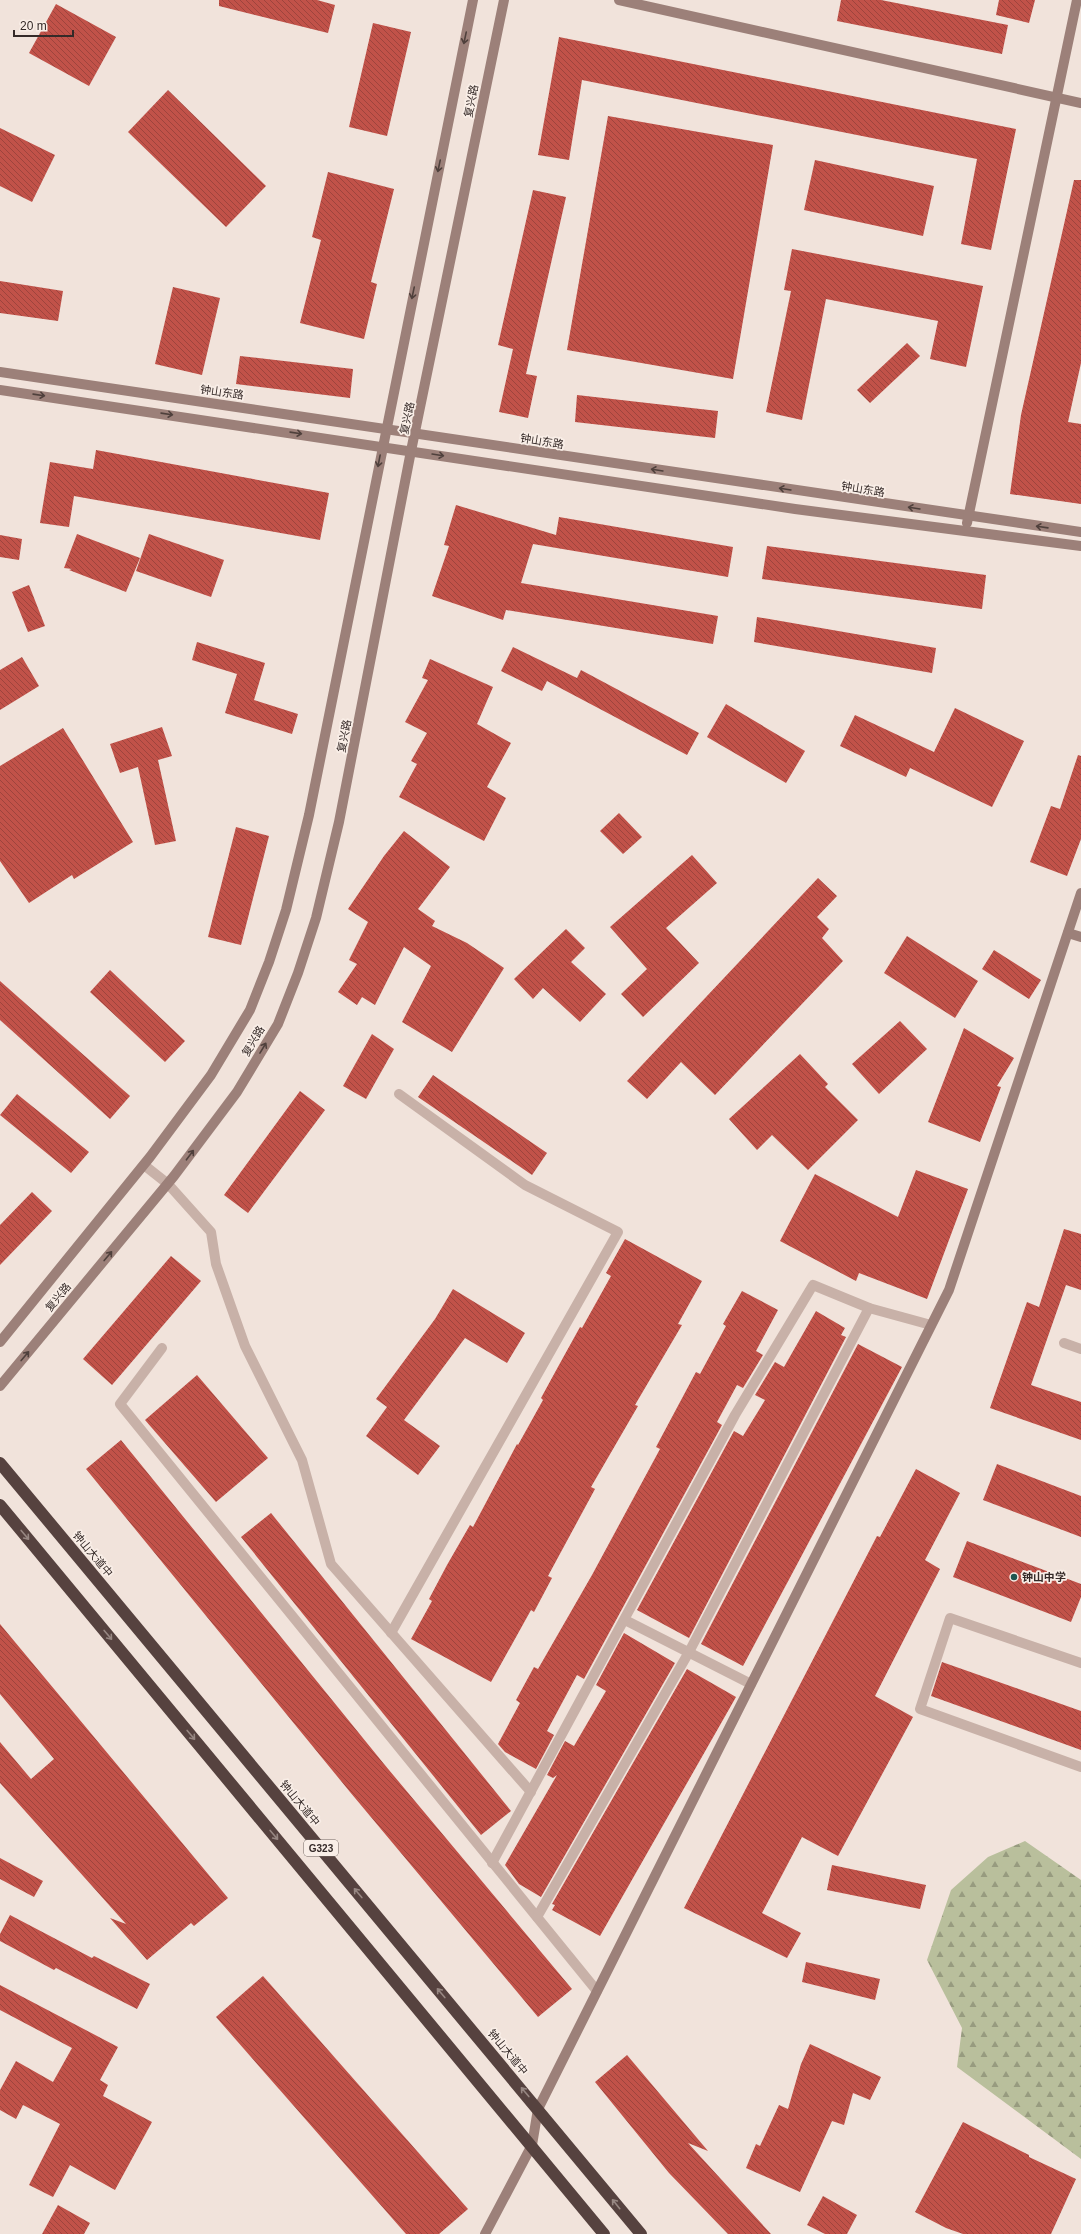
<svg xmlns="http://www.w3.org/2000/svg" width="1081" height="2234" viewBox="0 0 1081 2234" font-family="Helvetica,'Noto Sans SC',sans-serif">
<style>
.forest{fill:url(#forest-firs)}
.building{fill:url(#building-back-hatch)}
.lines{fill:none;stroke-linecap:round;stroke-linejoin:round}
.lane{stroke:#c8b1a8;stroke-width:10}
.secondary{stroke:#9c8079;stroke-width:10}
.highway{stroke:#56423f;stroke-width:12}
.oneway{stroke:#4f403c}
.oneway2{stroke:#978782}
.poi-dot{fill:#1f5550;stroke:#f9eee7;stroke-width:1.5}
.labels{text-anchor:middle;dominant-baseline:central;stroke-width:3.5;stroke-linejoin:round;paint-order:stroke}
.shield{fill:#f9eee7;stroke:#706561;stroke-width:1}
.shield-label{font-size:10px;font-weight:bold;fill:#352a28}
.street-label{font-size:11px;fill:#352a28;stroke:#f9eee7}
.poi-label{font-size:11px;font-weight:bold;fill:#352a28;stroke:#f9eee7;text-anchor:start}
</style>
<defs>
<pattern id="forest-firs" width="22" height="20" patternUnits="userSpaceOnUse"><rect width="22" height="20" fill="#b9bf9c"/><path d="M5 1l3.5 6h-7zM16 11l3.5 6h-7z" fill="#979b7f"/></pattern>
<pattern id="building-back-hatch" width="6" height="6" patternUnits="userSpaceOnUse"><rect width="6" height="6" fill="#c15249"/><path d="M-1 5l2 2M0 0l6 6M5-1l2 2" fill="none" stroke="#9e443d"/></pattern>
</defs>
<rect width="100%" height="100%" fill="#f1e3db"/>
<path class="forest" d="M1025 1841 1081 1880V2159L957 2067 962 2028 927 1960 951 1890 988 1857Z"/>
<g class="building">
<path d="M219 0H317L335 5 328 33 219 6Z"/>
<path d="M841 0H881L1008 25 1002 54 837 21Z"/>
<path d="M999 0H1035L1029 23 996 15Z"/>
<path d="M56 4 116 37 89 86 29 53Z"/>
<path d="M373 23 411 32 387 136 349 127Z"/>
<path d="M559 37 1016 129 991 250 961 244 977 159 582 80 569 160 538 155Z"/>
<path d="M168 90 266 186 226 227 128 132Z"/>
<path d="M608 116 773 145 733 379 567 350Z"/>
<path d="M0 128 55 155 32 202 0 186Z"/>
<path d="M815 160 934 186 923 236 804 210Z"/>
<path d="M328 172 394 189 371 282 377 284 364 339 300 323 321 240 312 237Z"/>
<path d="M1074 180H1081V363L1068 422 1081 424V504L1010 494 1021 415Z"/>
<path d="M533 190 566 197 526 374 537 376 528 418 499 412 513 349 498 345Z"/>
<path d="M792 249 983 286 966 367 930 359 938 321 826 299 802 420 766 412 791 291 784 290Z"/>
<path d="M0 281 63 291 58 321 0 313Z"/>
<path d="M173 287 220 298 202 375 155 364Z"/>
<path d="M907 343 920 356 870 403 857 390Z"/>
<path d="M240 356 353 369 350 398 236 384Z"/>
<path d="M577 395 718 411 715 438 575 422Z"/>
<path d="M96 450 329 493 320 540 74 496 69 527 40 523 50 462 93 469Z"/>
<path d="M456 505 556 535 559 517 733 547 728 577 533 544 521 583 718 616 713 644 506 610 503 620 432 596 449 546 444 545Z"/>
<path d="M77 534 140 558 126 592 69 570 72 569 64 568Z"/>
<path d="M149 534 224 560 211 597 136 571Z"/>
<path d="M0 535 22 539 19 560 0 557Z"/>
<path d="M767 546 986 575 982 609 762 579Z"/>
<path d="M29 585 45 626 28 632 12 592Z"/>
<path d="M757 617 936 648 932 673 754 642Z"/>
<path d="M197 642 265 663 254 700 298 714 292 734 225 713 237 674 192 660Z"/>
<path d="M513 647 577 678 581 670 699 733 687 755 547 681 542 691 501 671Z"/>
<path d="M22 657 39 686 0 710V670Z"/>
<path d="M430 659 493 687 477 724 511 743 487 787 506 798 484 841 399 797 417 764 411 761 427 733 405 722 428 680 422 678Z"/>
<path d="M726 704 805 751 786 783 707 737Z"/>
<path d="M955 708 1024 741 992 807 910 768 906 777 840 746 855 715 934 752Z"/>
<path d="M162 727 172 756 158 760 176 841 155 845 138 767 120 773 110 744Z"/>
<path d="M63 728 133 842 74 879 72 875 29 903 0 861V766Z"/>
<path d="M1078 755 1081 756V839L1067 876 1030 862 1051 806 1060 809Z"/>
<path d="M619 813 642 837 623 854 600 831Z"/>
<path d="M236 827 269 836 241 945 208 937Z"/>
<path d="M404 831 450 867 418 909 435 921 432 926 467 943 504 968 452 1052 402 1022 431 966 404 947 375 1005 362 997 357 1005 338 992 357 964 349 960 368 922 348 909 384 856Z"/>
<path d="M692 855 717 883 666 928 699 963 643 1017 621 994 647 969 610 927Z"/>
<path d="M818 878 837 896 817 917 829 929 822 938 843 961 715 1095 681 1062 647 1099 627 1081Z"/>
<path d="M566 929 585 948 571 962 606 994 580 1022 543 988 533 999 514 979Z"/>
<path d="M907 936 978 981 955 1018 884 973Z"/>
<path d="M994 950 1041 980 1029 999 982 969Z"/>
<path d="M110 970 185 1041 165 1062 90 992Z"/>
<path d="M0 981 130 1096 110 1119 0 1020Z"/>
<path d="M900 1021 927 1049 879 1094 852 1064Z"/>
<path d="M964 1028 1014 1058 997 1086 1001 1087 980 1142 928 1122Z"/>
<path d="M372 1034 394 1049 366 1099 343 1086Z"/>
<path d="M800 1054 828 1084 825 1087 858 1120 808 1170 772 1135 757 1150 729 1119Z"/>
<path d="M433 1075 547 1153 532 1175 418 1097Z"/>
<path d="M300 1091 325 1110 248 1213 224 1195Z"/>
<path d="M17 1094 89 1152 71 1173 0 1115Z"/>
<path d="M916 1170 968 1189 927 1299 859 1273 856 1281 780 1241 815 1174 898 1217Z"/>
<path d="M32 1192 52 1211 0 1265V1225Z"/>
<path d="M1064 1229 1081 1234V1290L1066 1285 1031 1385 1081 1402V1440L990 1408 1027 1302 1039 1307Z"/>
<path d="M625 1239 702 1281 678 1324 682 1325 635 1405 638 1406 591 1487 595 1489 548 1576 552 1578 534 1612 531 1610 491 1682 411 1639 432 1601 429 1599 447 1565 470 1525 473 1527 517 1444 518 1445 543 1400 541 1398 559 1365 580 1327 582 1328 611 1276 606 1273Z"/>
<path d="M171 1256 201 1281 112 1385 83 1359Z"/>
<path d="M453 1289 525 1333 507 1363 465 1338 404 1420 440 1446 418 1475 366 1436 387 1407 376 1399 435 1319Z"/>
<path d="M742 1291 778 1310 756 1351 763 1355 743 1388 737 1385 717 1422 722 1425 584 1679 577 1675 547 1731 554 1735 536 1769 505 1752 498 1744 520 1703 516 1700 534 1667 538 1669 592 1575 660 1449 656 1447 696 1372 700 1374 726 1326 723 1324Z"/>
<path d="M816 1311 845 1328 841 1335 846 1337 689 1638 637 1610 734 1431 743 1436 765 1400 755 1395 775 1362 784 1367Z"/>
<path d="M858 1344 902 1367 743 1666 701 1644Z"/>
<path d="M197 1375 268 1458 216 1502 145 1420Z"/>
<path d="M121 1440 384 1764 572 1989 538 2017 350 1792 86 1469Z"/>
<path d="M997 1464 1081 1496V1537L983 1500Z"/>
<path d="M916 1469 960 1493 925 1560 940 1569 875 1696 913 1717 838 1856 802 1837 762 1913 801 1933 787 1958 684 1908 877 1536 880 1537Z"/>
<path d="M271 1513 511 1811 481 1835 241 1537Z"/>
<path d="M967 1541 1081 1584V1597L1071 1622 953 1577Z"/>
<path d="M0 1624 228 1898 194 1926 191 1923 147 1960 110 1918 126 1924 0 1783V1742L31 1779 54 1759 0 1694Z"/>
<path d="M624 1633 675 1663 541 1897 519 1884 505 1865 557 1775 553 1778 547 1775 565 1741 574 1746 606 1691 596 1685Z"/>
<path d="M942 1662 1081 1711V1750L931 1696Z"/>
<path d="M687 1669 736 1697 600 1936 552 1910 555 1905 552 1904Z"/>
<path d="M0 1858 43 1881 34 1897 0 1879Z"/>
<path d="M832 1865 926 1885 920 1909 827 1890Z"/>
<path d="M10 1915 92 1958 94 1956 150 1984 137 2009 56 1968 54 1970 0 1941V1934Z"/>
<path d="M806 1962 880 1979 875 2000 802 1982Z"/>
<path d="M263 1976 468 2209 439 2234H406L216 2017Z"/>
<path d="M0 1985 118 2047 100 2080 108 2085 103 2096 152 2122 115 2190 70 2165 53 2197 29 2185 60 2124 23 2105 16 2119 0 2110V2090L16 2061 53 2082 72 2048 0 2010Z"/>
<path d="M810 2044 881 2077 870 2100 853 2093 844 2125 832 2121 800 2192 746 2168 756 2144 760 2146 779 2105 788 2109 801 2064Z"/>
<path d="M627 2055 708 2151 688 2143 771 2234H728L669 2173 595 2082Z"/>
<path d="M963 2122 1029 2155V2157L1076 2179 1051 2234H963L946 2228 915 2212Z"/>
<path d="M823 2196 857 2215 847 2234H825L807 2225Z"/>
<path d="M58 2205 90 2223 84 2234H42Z"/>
</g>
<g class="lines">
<g class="lane">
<path d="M144 1165 168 1184 211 1232 216 1264 245 1346 302 1460 331 1564 531 1792"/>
<path d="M1064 1343 1081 1349"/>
<path d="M162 1348 120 1404 597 1991"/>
<path d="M625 1620 751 1684"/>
<path d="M391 1633 618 1232 525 1185 399 1094"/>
<path d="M1081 1663 950 1618 920 1709 1081 1767"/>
<path d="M492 1863 735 1415 813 1285 869 1308 931 1325"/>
<path d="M537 1917 689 1652 869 1308"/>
</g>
<g class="secondary">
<path d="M619 0 1081 103"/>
<path d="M0 372 1081 532"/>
<path d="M0 390 795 509 1081 546"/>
<path d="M967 523 1077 0"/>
<path d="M1068 933 1081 937"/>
<path d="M0 1342 150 1157 211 1075 250 1010 269 962 286 910 309 815 473 0"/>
<path d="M0 1386 174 1176 237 1092 278 1024 298 973 316 918 339 822 411 451 504 0"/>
<path d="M485 2234 532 2145 538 2109 949 1290 1081 893"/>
</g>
<g class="highway">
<path d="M0 1463 641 2234"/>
<path d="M0 1505 604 2234"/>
</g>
</g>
<defs><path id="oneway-shaft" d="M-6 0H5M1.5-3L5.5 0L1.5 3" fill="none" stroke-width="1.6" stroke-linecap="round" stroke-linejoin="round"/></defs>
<g class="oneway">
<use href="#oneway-shaft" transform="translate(465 38) rotate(102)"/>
<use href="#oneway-shaft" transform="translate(439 166) rotate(102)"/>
<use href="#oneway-shaft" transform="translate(413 293) rotate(102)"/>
<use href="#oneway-shaft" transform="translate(39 395) rotate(8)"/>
<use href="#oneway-shaft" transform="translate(167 414) rotate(8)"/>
<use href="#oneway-shaft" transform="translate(296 433) rotate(8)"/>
<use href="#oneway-shaft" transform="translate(438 455) rotate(9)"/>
<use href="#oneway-shaft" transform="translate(379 461) rotate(101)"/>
<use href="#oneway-shaft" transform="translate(657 470) rotate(-171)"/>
<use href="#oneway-shaft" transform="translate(785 489) rotate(-171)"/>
<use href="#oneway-shaft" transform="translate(914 508) rotate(-171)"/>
<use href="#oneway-shaft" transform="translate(1042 527) rotate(-172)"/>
<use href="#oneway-shaft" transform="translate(263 1048) rotate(-59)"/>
<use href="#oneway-shaft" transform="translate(190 1155) rotate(-53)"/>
<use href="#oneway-shaft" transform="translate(108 1256) rotate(-50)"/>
<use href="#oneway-shaft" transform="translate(25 1356) rotate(-50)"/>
</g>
<g class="oneway2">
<use href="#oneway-shaft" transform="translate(25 1535) rotate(50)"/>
<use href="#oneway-shaft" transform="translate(108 1635) rotate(50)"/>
<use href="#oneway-shaft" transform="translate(191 1735) rotate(50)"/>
<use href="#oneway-shaft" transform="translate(274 1835) rotate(50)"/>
<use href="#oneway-shaft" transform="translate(358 1893) rotate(-130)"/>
<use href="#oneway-shaft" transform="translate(441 1993) rotate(-130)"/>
<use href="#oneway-shaft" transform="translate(525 2092) rotate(-130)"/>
<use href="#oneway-shaft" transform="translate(616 2204) rotate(-129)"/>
</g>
<circle class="poi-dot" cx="1014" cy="1577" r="4"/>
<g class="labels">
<rect class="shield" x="304" y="1840" width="34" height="16" rx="3"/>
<g class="shield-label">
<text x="321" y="1848">G323</text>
</g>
<g class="street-label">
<text transform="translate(471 101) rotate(-79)">复兴路</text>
<text transform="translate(222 392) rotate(8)">钟山东路</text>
<text transform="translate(407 418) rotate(-78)">复兴路</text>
<text transform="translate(542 441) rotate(9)">钟山东路</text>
<text transform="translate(863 489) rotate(9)">钟山东路</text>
<text transform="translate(344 736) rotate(-79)">复兴路</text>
<text transform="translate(253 1041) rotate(-59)">复兴路</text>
<text transform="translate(58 1297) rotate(-50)">复兴路</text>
<text transform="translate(93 1554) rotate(50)">钟山大道中</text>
<text transform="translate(300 1803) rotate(50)">钟山大道中</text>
<text transform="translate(508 2052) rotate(50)">钟山大道中</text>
</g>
<g class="poi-label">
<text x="1022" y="1577">钟山中学</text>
</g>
</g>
<path d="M14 30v6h59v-6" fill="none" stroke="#352a28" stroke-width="2"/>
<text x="20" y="30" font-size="12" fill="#352a28" stroke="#f9eee7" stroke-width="3" paint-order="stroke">20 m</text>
</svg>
